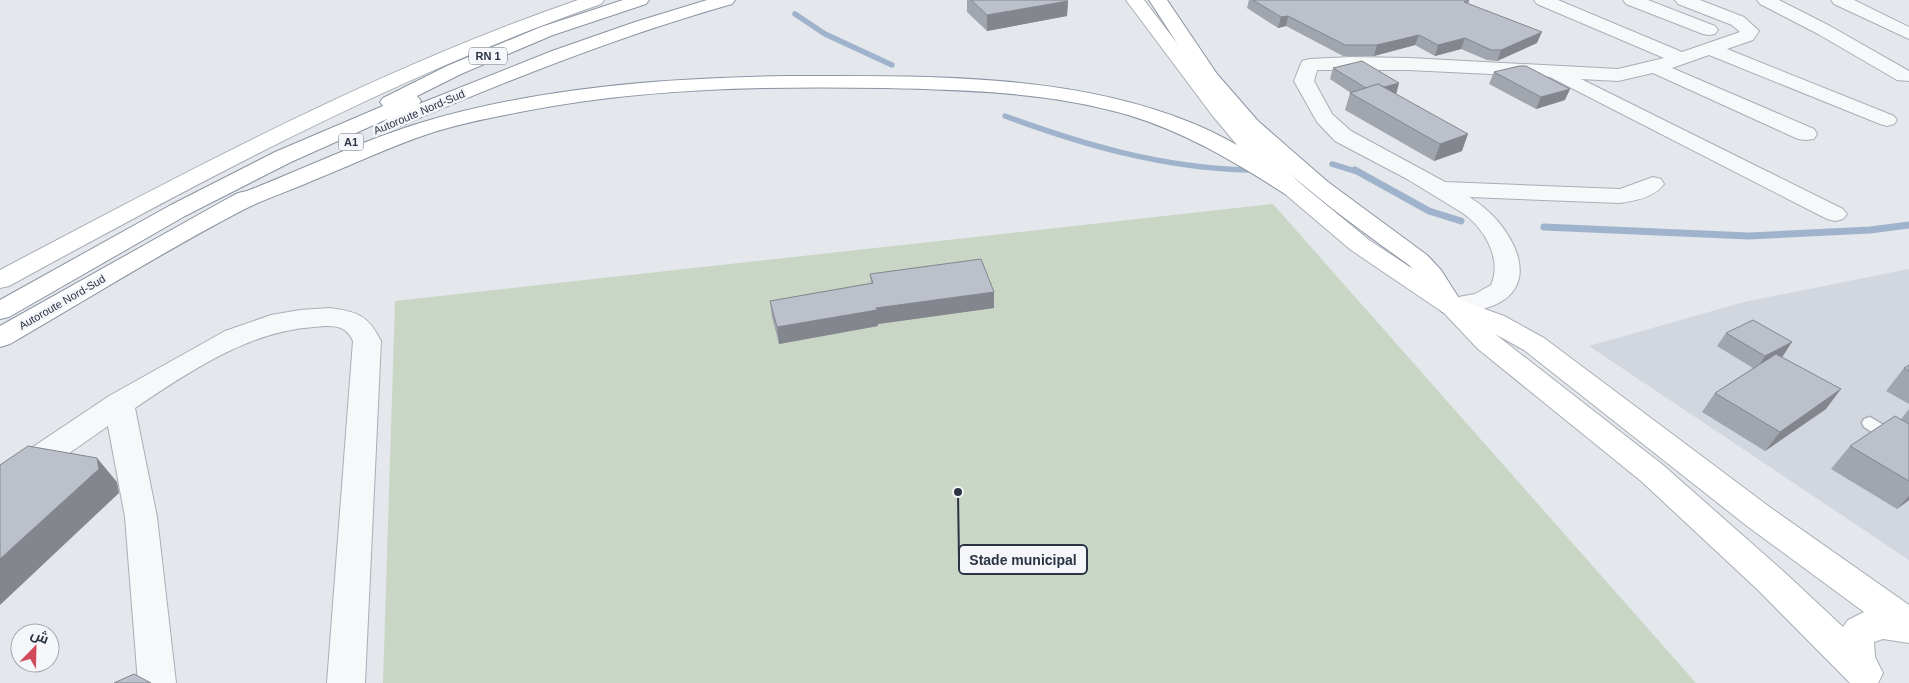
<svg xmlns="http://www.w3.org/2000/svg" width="1909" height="683" viewBox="0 0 1909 683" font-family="Helvetica,Cairo,sans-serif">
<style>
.built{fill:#d2d6de}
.green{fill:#c9d6c5}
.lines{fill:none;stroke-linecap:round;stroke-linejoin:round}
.stream-far1{stroke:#9fb4cc;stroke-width:5.5}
.stream{stroke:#9fb4cc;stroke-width:7}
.lane-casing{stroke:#a9aeb7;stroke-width:3}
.street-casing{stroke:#a9aeb7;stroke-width:2}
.secondary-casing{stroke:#a9aeb7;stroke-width:2}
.highway-casing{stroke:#8b94a3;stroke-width:2}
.lane{fill:#f7f8fa;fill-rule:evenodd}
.street{fill:#f7f8fa;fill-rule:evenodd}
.secondary{fill:#fff;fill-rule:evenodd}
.highway{fill:#fff;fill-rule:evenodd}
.wall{fill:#a1a5ae}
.shaded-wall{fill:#83868d}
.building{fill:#bbc0ca;stroke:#83868d}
.labels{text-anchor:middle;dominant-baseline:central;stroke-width:5;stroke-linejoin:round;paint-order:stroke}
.shield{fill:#f4f6f9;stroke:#676e7b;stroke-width:1}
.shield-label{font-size:11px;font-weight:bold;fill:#2b3445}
.far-street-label{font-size:11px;fill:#2b3445;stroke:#f4f6f9}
.leader{fill:none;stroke:#2b3445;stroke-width:2}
.callout-dot{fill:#2b3445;stroke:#f4f6f9;stroke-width:2}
.callout{fill:#f4f6f9;stroke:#2b3445;stroke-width:2}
.callout-label{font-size:14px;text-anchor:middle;font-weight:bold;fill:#2b3445}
</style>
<rect width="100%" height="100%" fill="#e4e7ec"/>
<path class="built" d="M1909 269V560L1589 346 1744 302Z"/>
<path class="green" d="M1273 204 1696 683H383L395 301Z"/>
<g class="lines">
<g class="stream-far1">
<path d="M795 14 825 34 892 65"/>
<path d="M1005 116C1084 145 1163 168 1248 170"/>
<path d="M1332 164 1358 172"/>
</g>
<g class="stream">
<path d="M1355 170 1429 211 1461 221"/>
<path d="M1544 227 1749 236 1870 230 1909 225"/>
</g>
<defs>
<path id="lane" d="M1870 417 1909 440V454L1903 452 1864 427 1862 423 1864 419Z"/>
<g id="street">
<path d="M1534 0H1558L1682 52 1740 32 1732 25 1678 4 1675 0H1700L1744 17 1759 31 1753 40 1727 49 1894 116 1897 120 1894 124 1887 126 1880 124 1709 55 1672 68 1814 129 1817 134 1814 139 1806 140 1798 139 1653 73 1618 81 1581 79 1843 209 1847 214 1843 219 1835 221 1827 219 1550 77 1409 70H1317L1314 81 1332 114 1351 131 1445 182 1620 189 1653 177 1661 179 1664 184C1655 197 1635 201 1620 203L1469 197C1510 220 1552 291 1483 309 1470 312 1455 315 1442 312L1438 306 1442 300 1475 294 1491 285C1503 258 1483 226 1461 212L1407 179 1335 141 1317 122 1294 81 1302 61 1309 59 1351 57 1409 58 1618 69 1664 58 1537 4Z"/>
<path d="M1623 0H1648L1715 26 1718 30 1715 34 1709 35 1703 34 1626 4Z"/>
<path d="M1757 0H1779L1830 26 1909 71V81L1897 80 1818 34 1760 4Z"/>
<path d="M1831 0H1854L1909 27V39L1834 4Z"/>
<path d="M330 308C358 312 368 315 381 341L365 683H327L353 341C346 324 331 325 314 327 249 331 188 372 135 408L157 517 176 683H138L125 517 108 426 11 494 0 497V469L109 396 225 331 271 315 300 310Z"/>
</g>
<g id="secondary">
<path d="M578 0H604L601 4C395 76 201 181 9 286L0 288V270C188 171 377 69 578 0Z"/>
<path d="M1126 0H1144L1226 107 1263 147 1301 184 1369 240 1460 300 1504 316 1544 338 1771 508 1909 605V643L1883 639 1874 642 1875 657 1883 673 1878 683H1850L1758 590 1641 481 1478 349 1444 313 1351 250 1285 194 1247 157 1212 115ZM1495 334 1524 350 1747 526 1864 612 1848 620 1843 627 1782 570 1663 465Z"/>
</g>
<g id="highway">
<path d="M623 0H649L646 4 553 35 461 74 417 96 421 101 419 104 552 51 635 22 707 0H735L732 4C619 36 511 79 403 125L396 127 389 125 386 121 387 119 291 162 185 216 9 317 0 319V300L169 206 275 152 383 106 380 102 383 98 447 66 541 27Z"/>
<path d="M1149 0H1167L1217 74 1258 121 1328 182 1427 255 1441 270 1464 306 1460 312 1451 314 1442 312 1422 279 1409 265C1343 218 1276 169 1223 107 1195 74 1173 36 1149 0Z"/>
<path d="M786 76C919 76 1068 72 1192 123 1231 139 1266 162 1301 184L1304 189 1301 194 1293 196 1285 194C1235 162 1185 132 1128 115 1050 92 966 90 885 88 763 86 640 88 520 112 489 118 457 124 428 134 389 147 352 165 314 180 290 191 263 199 239 212 161 253 86 300 10 344L0 347V326L223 201 238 193 247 191C306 168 363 140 423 122 541 87 664 78 786 76Z"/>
</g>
</defs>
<use href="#lane" class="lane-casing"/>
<use href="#street" class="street-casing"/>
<use href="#secondary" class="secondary-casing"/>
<use href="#highway" class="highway-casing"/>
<use href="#lane" class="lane"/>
<use href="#street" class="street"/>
<use href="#secondary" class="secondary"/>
<use href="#highway" class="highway"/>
</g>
<g class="wall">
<path d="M967 0H1067L1068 1 1067 16 987 31 967 12Z"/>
<path d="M1249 0H1467L1469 1 1468 4 1537 43 1497 61 1487 60 1461 49 1435 56 1415 45 1374 56H1343L1286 26 1278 28 1247 8Z"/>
<path d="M1333 68 1396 94 1462 151 1434 161 1345 110 1350 93H1351L1330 79Z"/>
<path d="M1494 72 1565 100 1536 109 1489 84Z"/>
<path d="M870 274 994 308 878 324V326L779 344 772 317 770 301 871 283Z"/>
<path d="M1726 333 1783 356 1781 357 1826 409 1765 451 1702 412 1715 393 1753 368 1717 346Z"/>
<path d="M1909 365V404L1886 391 1904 368Z"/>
<path d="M1909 409V500L1897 509 1831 469 1850 446 1901 419Z"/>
</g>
<g class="shaded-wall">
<path d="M1068 1 1067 16 987 31V15Z"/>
<path d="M1288 16 1286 26 1278 28 1281 17Z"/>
<path d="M1542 32 1537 43 1497 61 1501 50Z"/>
<path d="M1419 35 1415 45 1374 56 1377 45Z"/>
<path d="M1465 38 1461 49 1435 56 1438 45Z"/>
<path d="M1399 83 1396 95 1370 91Z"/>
<path d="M1570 89 1565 100 1536 109 1541 97Z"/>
<path d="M1468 134 1462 151 1434 161 1440 144Z"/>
<path d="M994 292V308L878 324V326L779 344 777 327 876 308Z"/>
<path d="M1792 342 1783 356 1756 370 1765 356Z"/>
<path d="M1841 389 1826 409 1765 451 1780 432Z"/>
<path d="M97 458 117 482 119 493 0 605V559Z"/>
<path d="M1909 496V500L1897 509Z"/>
</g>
<g class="building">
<path d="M971 0H1067L1068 1 987 15Z"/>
<path d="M1253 0H1467L1469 1 1464 2 1542 32 1501 50H1491L1465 38 1438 45 1419 35 1377 45H1345L1288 16 1281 17Z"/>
<path d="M1362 61 1399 83 1384 87 1378 84 1366 88 1333 68Z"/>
<path d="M1519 66H1526L1570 89 1541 97 1494 72Z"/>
<path d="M1378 84 1468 134 1440 144 1350 93Z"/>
<path d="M981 259 994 292 876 308 877 310 777 327 770 301 873 283 870 274Z"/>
<path d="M1753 320 1792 342 1765 356 1726 333Z"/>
<path d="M1776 354 1841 389 1780 432 1715 393Z"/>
<path d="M1909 365V371L1904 368Z"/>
<path d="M1895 416 1909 424V481L1850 446Z"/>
<path d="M28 446 97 458 99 469 0 559V465Z"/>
<path d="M134 674 151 683H114Z"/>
</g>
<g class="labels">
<g class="shield">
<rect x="469" y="47.5" width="38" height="17" rx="4"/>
<rect x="338.5" y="133.5" width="25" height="17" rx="4"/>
</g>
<g class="shield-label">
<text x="488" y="56">RN 1</text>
<text x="351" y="142">A1</text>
</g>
<g class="far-street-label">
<text transform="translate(419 112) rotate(-23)">Autoroute Nord-Sud</text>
<text transform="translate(62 302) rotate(-30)">Autoroute Nord-Sud</text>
</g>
</g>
<path class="leader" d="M958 492L959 560"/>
<circle class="callout-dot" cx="958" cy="492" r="5"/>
<rect class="callout" x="959" y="545" width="128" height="29" rx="5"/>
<g class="callout-label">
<text x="1023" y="565">Stade municipal</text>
</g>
<g transform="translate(35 648) rotate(23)"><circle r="24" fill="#f4f6f9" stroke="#a4a8b1"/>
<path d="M0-4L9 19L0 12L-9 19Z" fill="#d1495b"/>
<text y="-8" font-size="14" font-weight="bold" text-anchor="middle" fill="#2b3445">ش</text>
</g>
</svg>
